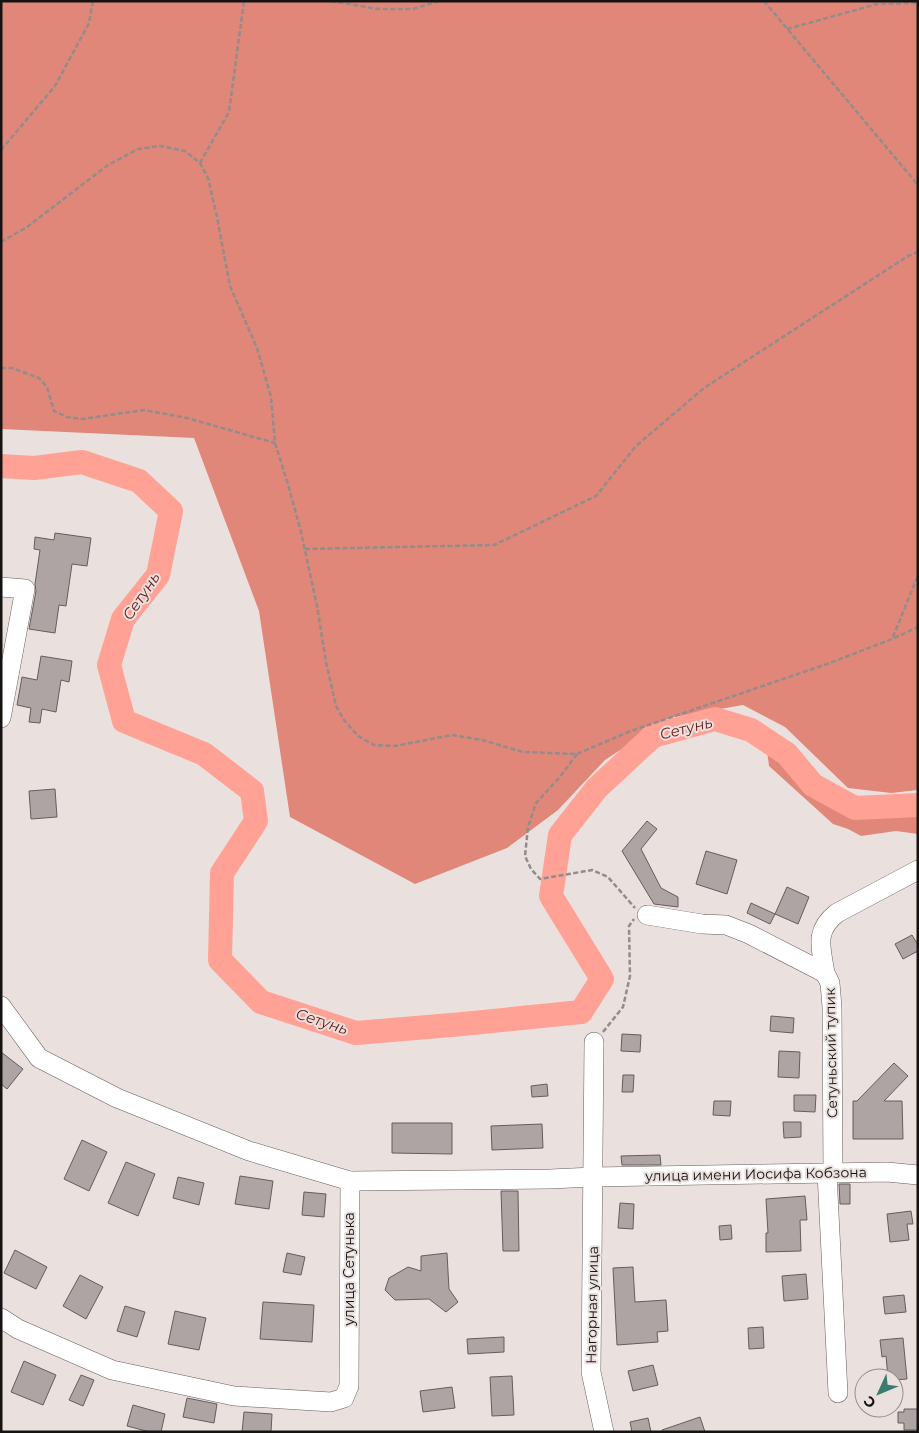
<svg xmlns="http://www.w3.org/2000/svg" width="919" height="1433" viewBox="0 0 919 1433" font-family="Montserrat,sans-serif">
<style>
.forest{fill:#e1877a}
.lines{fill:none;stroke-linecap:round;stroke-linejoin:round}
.river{stroke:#ffa194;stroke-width:24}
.building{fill:#ada4a3;stroke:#655d5c}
.minor-casing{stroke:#655d5c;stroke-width:20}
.path{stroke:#928c8a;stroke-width:2.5;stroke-dasharray:5 2.5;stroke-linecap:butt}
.minor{stroke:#fff;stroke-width:19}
.labels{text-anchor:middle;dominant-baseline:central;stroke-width:4;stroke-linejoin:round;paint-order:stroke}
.street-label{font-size:14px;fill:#151211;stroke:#eae1df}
.water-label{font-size:15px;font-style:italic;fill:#671611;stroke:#eae1df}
</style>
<rect width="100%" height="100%" fill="#eae1df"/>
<g class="forest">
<path d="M1 1H918V790L891 793 848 788 785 727 743 705 669 718 605 760 558 810 507 848 415 884 290 817 259 611 194 438 1 429Z"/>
<path d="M767 751 783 760 828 799 851 812 918 814V834L896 831 861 836 848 829 833 824 769 766Z"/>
</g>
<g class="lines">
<path class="river" d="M1 466 34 468 82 462 139 481 171 511 158 575 123 619 109 665 124 721 204 754 252 791 256 821 222 873 220 960 261 1002 356 1033 463 1024 581 1012 602 979 551 896 560 835 597 788 653 736 715 719 751 730 787 754 813 785 855 808 918 805"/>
</g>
<g class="building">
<path d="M55 533 91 538 87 566 72 564 66 606 59 605 55 633 29 629 36 591 35 584 40 550 34 549 35 537 54 540Z"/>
<path d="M41 656 72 661 69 682 61 680 56 712 42 709 40 723 29 722 31 708 17 705 22 677 37 680Z"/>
<path d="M55 789 57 817 31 819 29 791Z"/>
<path d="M647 821 657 829 641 849 661 888 678 897V907L654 904 622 851Z"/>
<path d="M706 851 737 860 727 894 696 884Z"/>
<path d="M787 887 809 897 798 924 775 914Z"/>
<path d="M751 903 775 914 770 924 747 913Z"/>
<path d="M912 935 918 945V951L903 959 895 944Z"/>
<path d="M771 1016 794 1018 793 1033 770 1031Z"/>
<path d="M622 1034 641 1035 640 1052 621 1051Z"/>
<path d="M779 1051 800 1052 799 1078 778 1077Z"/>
<path d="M1 1052 23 1069 7 1089 1 1084Z"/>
<path d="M894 1063 908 1076 884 1101H902L903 1139H853V1101H857Z"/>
<path d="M623 1075H634L633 1092H622Z"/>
<path d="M547 1084 548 1096 532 1097 531 1086Z"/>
<path d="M794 1095H816L815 1112 794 1111Z"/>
<path d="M714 1101H731L730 1116 713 1115Z"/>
<path d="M783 1122H801V1137L784 1138Z"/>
<path d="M392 1123H452V1154L392 1153Z"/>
<path d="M542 1124 543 1148 492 1150 491 1126Z"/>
<path d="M82 1140 107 1152 89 1191 64 1179Z"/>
<path d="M660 1155 661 1165H622L621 1156Z"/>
<path d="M126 1162 155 1174 138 1216 108 1203Z"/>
<path d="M240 1176 273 1181 269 1209 235 1204Z"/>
<path d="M178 1177 204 1183 199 1205 173 1198Z"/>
<path d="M839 1184H850V1204H840Z"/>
<path d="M501 1191H518L519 1251H503Z"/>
<path d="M304 1192 326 1194 324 1217 302 1215Z"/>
<path d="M805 1196 807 1220H800L801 1251 766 1252V1233H768L766 1199Z"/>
<path d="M620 1203 634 1204 633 1229 618 1228Z"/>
<path d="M911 1211 913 1224H907L909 1240 890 1242 887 1214Z"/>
<path d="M731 1225 732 1239 720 1240 719 1226Z"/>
<path d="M15 1250 47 1267 36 1289 4 1273Z"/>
<path d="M287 1253 305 1257 301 1275 283 1272Z"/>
<path d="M447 1253 449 1289 458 1302 446 1312 429 1299 395 1300 385 1290 389 1278 408 1267 421 1271V1256Z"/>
<path d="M633 1267 635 1302 666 1300 668 1331 657 1332 658 1342 617 1345 613 1268Z"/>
<path d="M806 1274 808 1299 784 1301 782 1276Z"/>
<path d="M80 1275 103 1287 86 1319 63 1306Z"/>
<path d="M904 1295 906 1312 885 1314 883 1297Z"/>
<path d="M263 1302 314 1305 312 1342 260 1339Z"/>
<path d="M125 1306 145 1312 137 1337 117 1331Z"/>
<path d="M175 1311 206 1318 199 1350 168 1344Z"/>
<path d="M763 1327 764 1348 749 1349 748 1328Z"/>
<path d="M504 1337V1352L468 1354 467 1339Z"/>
<path d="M903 1338 907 1379 894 1380V1378H888L886 1356 882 1357 880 1340Z"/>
<path d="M24 1361 56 1375 43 1405 11 1392Z"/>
<path d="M653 1365 658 1385 633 1391 628 1371Z"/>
<path d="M81 1375 94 1380 83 1406 69 1400Z"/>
<path d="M512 1376 514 1415 492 1416 490 1377Z"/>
<path d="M452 1387 455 1408 423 1412 420 1391Z"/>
<path d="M187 1398 217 1404 214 1423 183 1417Z"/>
<path d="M133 1405 165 1414 161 1432H150L127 1426Z"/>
<path d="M904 1409H918V1430H904V1423H898V1412H904Z"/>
<path d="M244 1412 272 1414 271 1432H242Z"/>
<path d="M700 1417 705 1432H662V1430Z"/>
<path d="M648 1418 651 1432H632L630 1422Z"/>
</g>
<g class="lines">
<defs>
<g id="minor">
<path d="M1 587 25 589 1 718"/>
<path d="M647 915 702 924 726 925 749 934 825 973 830 983 832 1007 833 1173"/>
<path d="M825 973C821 947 814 931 837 913L918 870"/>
<path d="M1 1006 39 1058 117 1098 249 1151 350 1181 550 1179 593 1177 887 1172 918 1175"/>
<path d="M594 1042 591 1372 604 1432"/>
<path d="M827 1173 838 1393"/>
<path d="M1 1318 18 1329 112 1370 234 1396 331 1402 344 1398 349 1386 350 1181"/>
</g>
</defs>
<use href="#minor" class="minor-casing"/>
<g class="path">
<path d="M331 1 378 9H413L439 1"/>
<path d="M764 1 918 185"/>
<path d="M787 29 877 4 918 3"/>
<path d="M1 150 55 86 89 23 93 1"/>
<path d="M200 163 229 112 244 1"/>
<path d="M1 242 27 227 108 165 138 149 160 146 185 151 200 163 208 178 217 217 230 286 257 348 271 397 275 443 288 484 301 532 317 606 326 662 336 706 344 720 358 736 374 745 395 746 452 735 482 740 523 752 577 754 628 732 827 664 892 639 918 627"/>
<path d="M1 368H12L39 378 47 387 54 411 67 417 82 419 144 410 187 418 275 443"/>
<path d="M305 549 494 545 596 496 636 446 704 388 908 256 918 252"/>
<path d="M893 637 918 575"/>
<path d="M577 754 559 778 536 803 528 827 525 856 531 869 540 879 592 870 608 877 635 908"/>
<path d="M603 1032 623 1007 630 976 629 926 634 919"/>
</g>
<use href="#minor" class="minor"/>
</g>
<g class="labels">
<g class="street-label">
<text transform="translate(831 1053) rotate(-91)">Сетуньский тупик</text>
<text transform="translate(756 1174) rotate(-1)">улица имени Иосифа Кобзона</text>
<text transform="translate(349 1269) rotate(-90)">улица Сетунька</text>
<text transform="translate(592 1305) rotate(-89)">Нагорная улица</text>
</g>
<g class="water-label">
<text transform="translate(141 596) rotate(-56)">Сетунь</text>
<text transform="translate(686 728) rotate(-14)">Сетунь</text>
<text transform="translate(322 1021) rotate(18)">Сетунь</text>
</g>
</g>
<rect width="919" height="1433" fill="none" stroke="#151211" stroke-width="5"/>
<g transform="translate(879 1393) rotate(226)"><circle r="24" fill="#eae1df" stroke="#958e8d"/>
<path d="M0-4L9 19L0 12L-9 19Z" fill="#3a7d70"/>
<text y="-8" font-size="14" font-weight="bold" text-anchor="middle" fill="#151211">С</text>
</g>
</svg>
